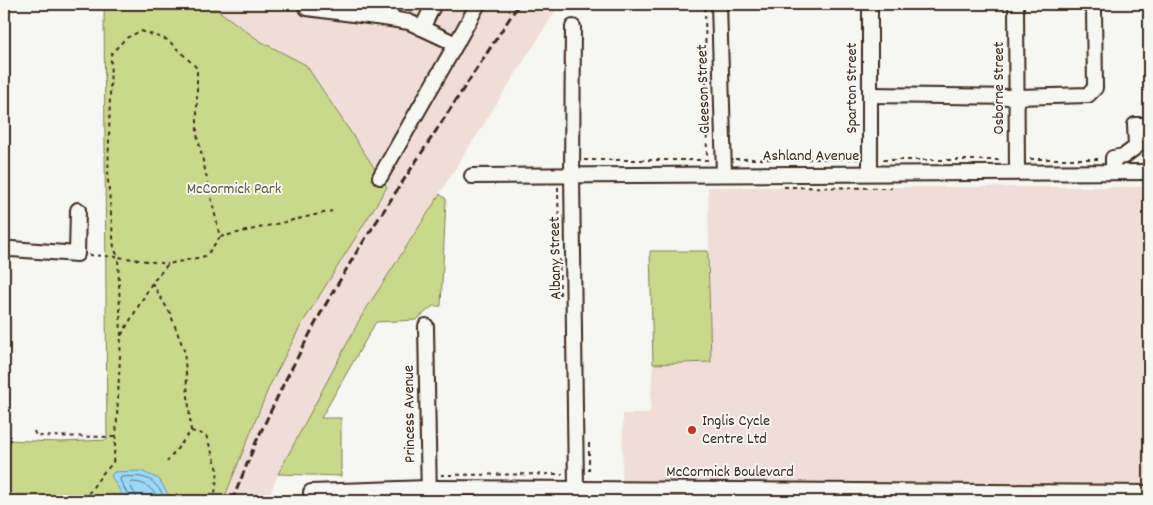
<svg xmlns="http://www.w3.org/2000/svg" width="1153" height="505" viewBox="0 0 1153 505" font-family="Dekko,sans-serif">
<style>
.built{fill:#efded8}
.green{fill:#cad88c;stroke:#828155}
.water{fill:#9ad8fb;stroke:#7492a3}
.lines{fill:none;stroke-linecap:round;stroke-linejoin:round}
.shore{stroke:#617076;stroke-width:1}
.minor-casing{stroke:#3b2a1e;stroke-width:18}
.path{stroke:#3b2a1e;stroke-width:2;stroke-dasharray:4 4;stroke-linecap:butt}
.minor{stroke:#f6f6f2;stroke-width:14}
.rail{stroke:#3b2a1e;stroke-width:3;stroke-dasharray:8 4;stroke-linecap:butt}
.poi-dot{fill:#c8321e;stroke:#f6f6f2;stroke-width:2}
.labels{text-anchor:middle;dominant-baseline:central;stroke-width:4;stroke-linejoin:round;paint-order:stroke}
.street-label{font-size:16px;fill:#3b2a1e;stroke:#f6f6f2}
.park-label{font-size:16px;fill:#5f563a;stroke:#f6f6f2}
.poi-label{font-size:16px;fill:#3b2a1e;stroke:#f6f6f2;text-anchor:start}
</style>
<rect width="100%" height="100%" fill="#f6f6f2"/>
<filter id="ink" filterUnits="userSpaceOnUse"><feTurbulence type="fractalNoise" baseFrequency=".02" numOctaves="2"/><feDisplacementMap in="SourceGraphic" scale="10" xChannelSelector="R" yChannelSelector="G"/><feConvolveMatrix kernelMatrix="1 2 1 2 8 2 1 2 1" color-interpolation-filters="sRGB"/></filter>
<g filter="url(#ink)">
<g class="built">
<path d="M209 4H560L361 317 278 474 269 497 282 501H223L269 387 300 327 387 187 306 65 260 41Z"/>
<path d="M708 187H1149V501H345L624 500 622 479 623 414H650L653 364 711 362Z"/>
</g>
<g class="green">
<path d="M104 4H209L260 41 306 65 387 187 300 327 269 387 223 501H4V440L61 442 107 440Z"/>
<path d="M440 194 446 199 441 306H433L416 320 376 322 321 418H341V476L278 474 361 317Z"/>
<path d="M650 251H708L711 362 653 364Z"/>
</g>
<path class="water" d="M141 471 159 479 172 501H126L111 476 114 472Z"/>
<g class="lines">
<g class="shore">
<path d="M130 501 129 497 120 480 121 477C149 475 153 478 167 501"/>
<path d="M136 501V496L130 485 132 482C147 482 153 490 160 501"/>
</g>
<defs>
<g id="minor">
<path d="M307 4V8L391 19 390 4"/>
<path d="M719 4 724 174"/>
<path d="M1016 4 1017 172"/>
<path d="M573 27 572 175 576 488"/>
<path d="M422 28 434 4"/>
<path d="M456 44 478 4"/>
<path d="M870 95 1017 97 1088 95 1095 88 1094 10 1088 4"/>
<path d="M1113 172V158L1124 156 1136 147 1135 125H1149"/>
<path d="M870 173V4"/>
<path d="M472 176 1149 172"/>
<path d="M380 177 456 44 409 22 391 19"/>
<path d="M4 250 12 249 77 254 78 210"/>
<path d="M426 326 429 501"/>
<path d="M311 501V492L428 488 1149 493"/>
</g>
</defs>
<use href="#minor" class="minor-casing"/>
<g class="path">
<path d="M735 159H858"/>
<path d="M1030 159H1100"/>
<path d="M584 160H707L705 4"/>
<path d="M883 160H1001"/>
<path d="M558 187 560 298"/>
<path d="M784 187 893 188"/>
<path d="M220 237 332 211"/>
<path d="M89 255 118 257 121 336"/>
<path d="M152 283 170 313 184 350 191 431 167 462"/>
<path d="M34 431 36 436 116 437"/>
<path d="M191 431 206 435 218 470 214 501"/>
<path d="M589 443V475"/>
<path d="M441 475 563 474"/>
<path d="M85 501 86 497 103 473 113 463 116 437 121 336 152 283 168 264 206 256 220 237 197 134V68L168 40 141 31 126 38 111 54 108 180 114 248 118 257 168 264"/>
</g>
<use href="#minor" class="minor"/>
<path class="rail" d="M232 501 256 442 286 379 323 309 356 253 519 4"/>
</g>
</g>
<circle class="poi-dot" cx="692" cy="430" r="5"/>
<g class="labels">
<g class="street-label">
<text transform="translate(852 88) rotate(-90)">Sparton Street</text>
<text transform="translate(999 88) rotate(-90)">Osborne Street</text>
<text transform="translate(704 89) rotate(-92)">Gleeson Street</text>
<text x="811" y="156">Ashland Avenue</text>
<text transform="translate(556 258) rotate(-91)">Albany Street</text>
<text transform="translate(410 414) rotate(-91)">Princess Avenue</text>
<text x="730" y="472">McCormick Boulevard</text>
</g>
<g class="park-label">
<text x="234" y="189">McCormick Park</text>
</g>
<g class="poi-label">
<text x="702" y="421">Inglis Cycle<tspan x="702" dy="18">Centre Ltd</tspan></text>
</g>
</g>
<rect width="1153" height="505" fill="none" stroke="#f6f6f2" stroke-width="20"/>
<rect x="10" y="10" width="1133" height="485" fill="none" stroke="#3b2a1e" stroke-width="2" filter="url(#ink)"/>
</svg>
